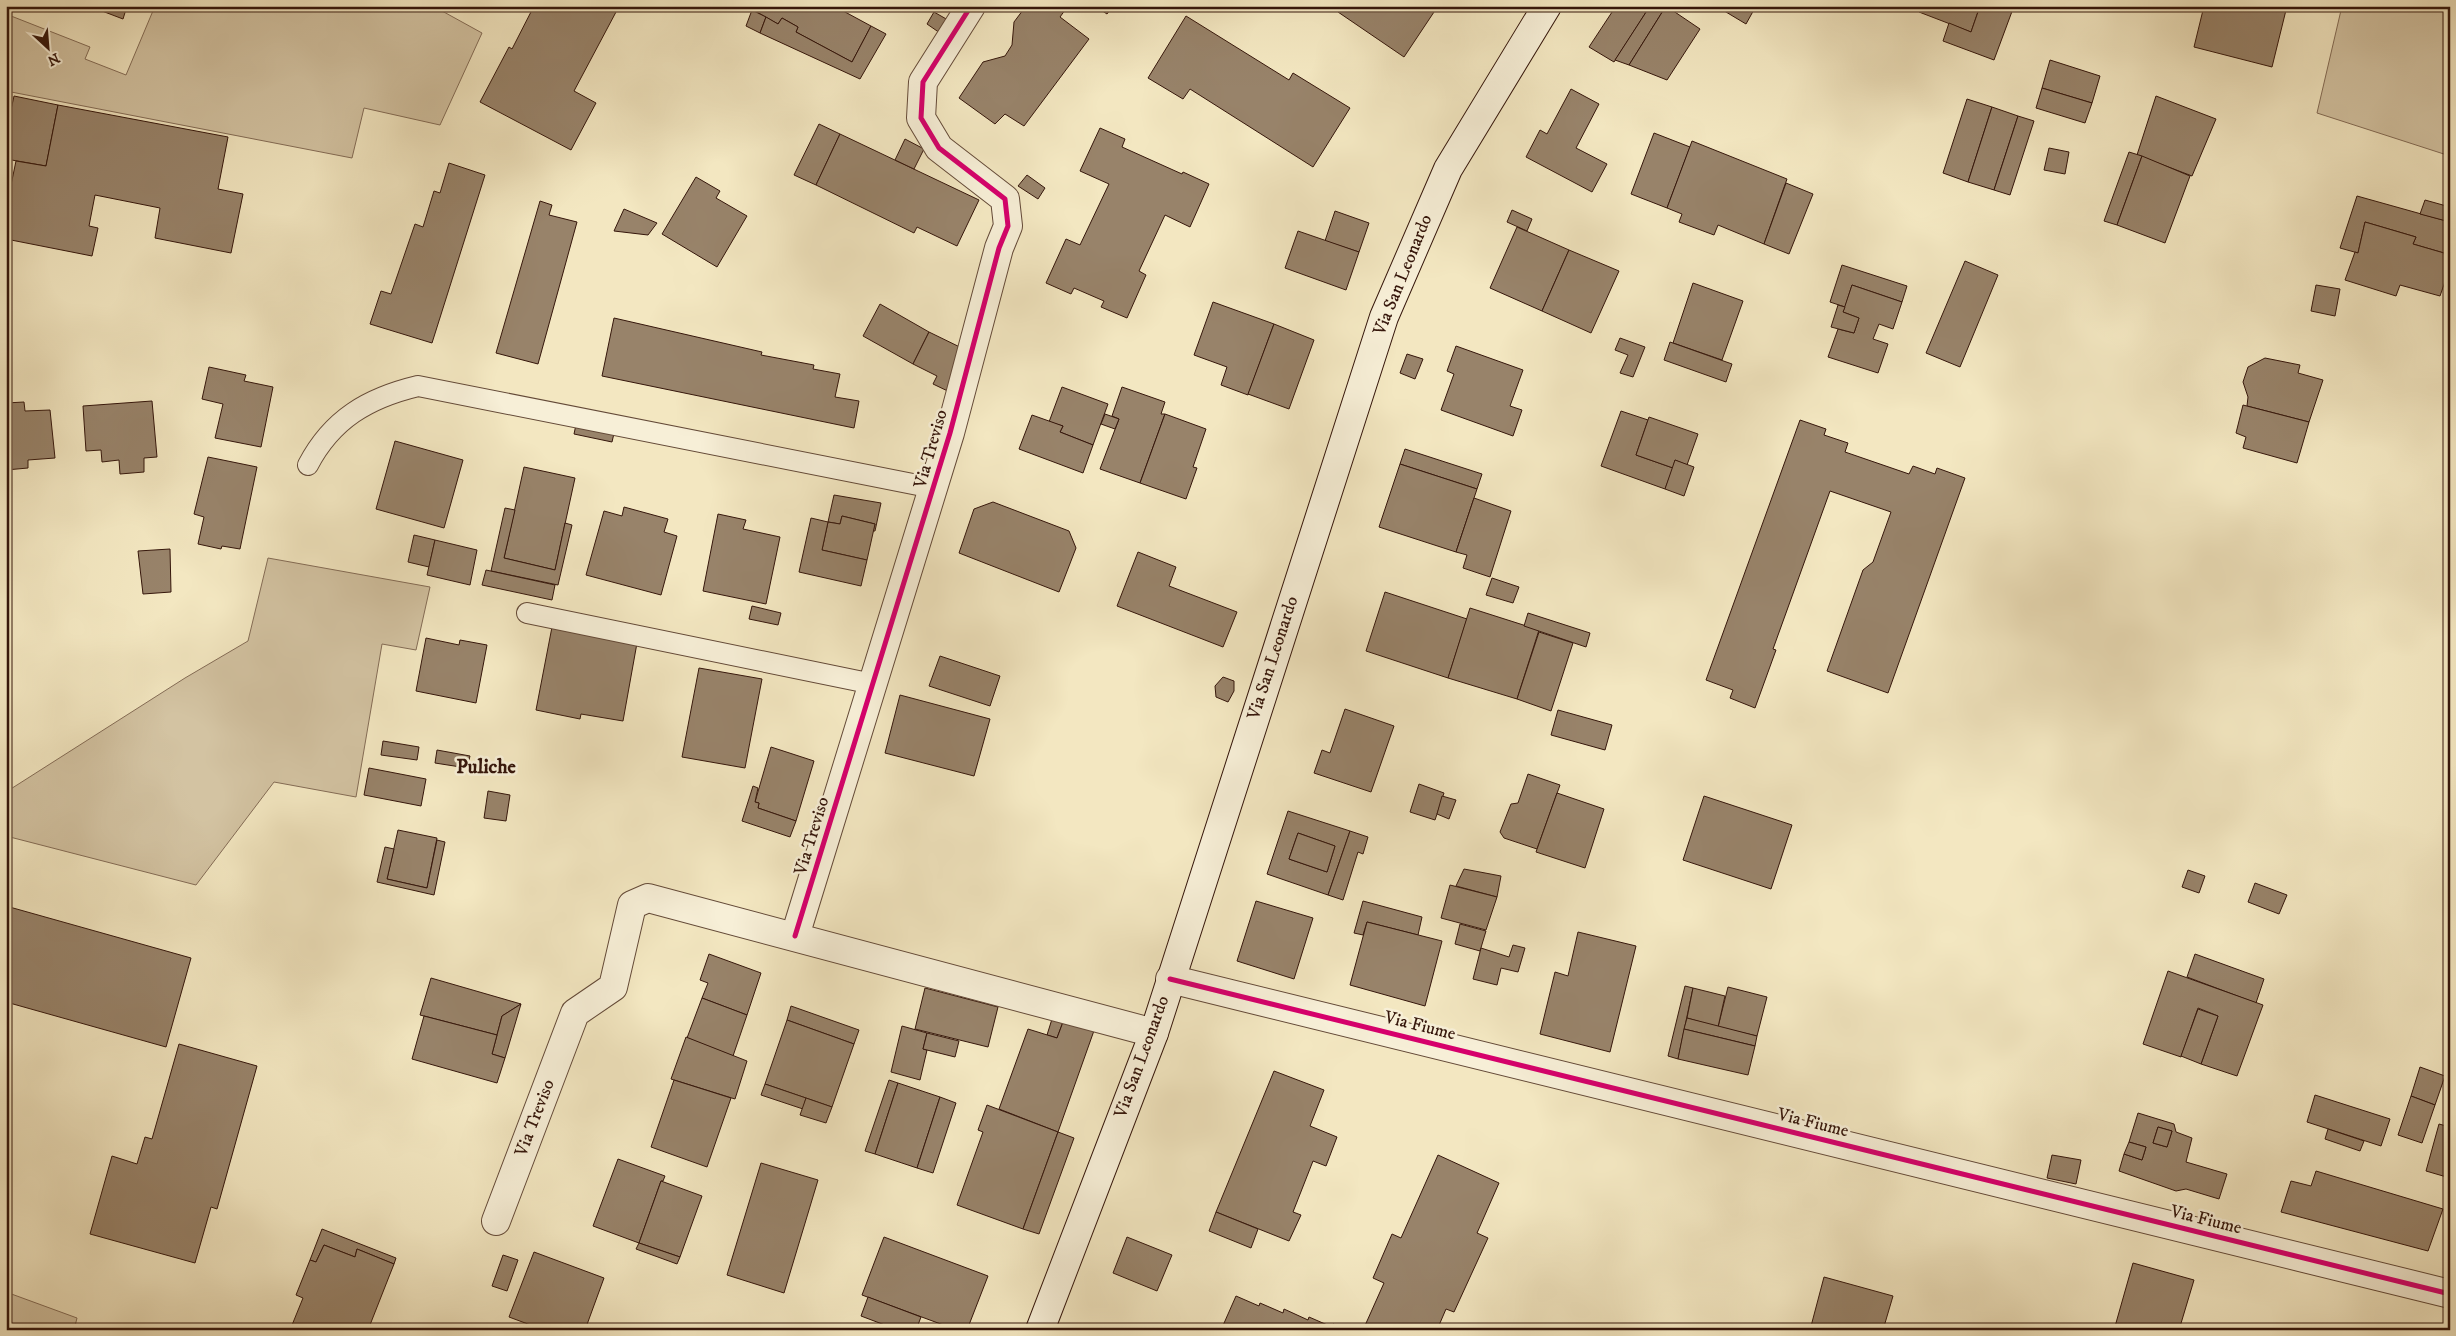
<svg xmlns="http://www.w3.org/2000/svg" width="2456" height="1336" viewBox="0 0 2456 1336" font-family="'IM FELL DW Pica',serif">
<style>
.green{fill:#d3c3a2;stroke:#846c56}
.building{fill:#98836a;stroke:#35160b;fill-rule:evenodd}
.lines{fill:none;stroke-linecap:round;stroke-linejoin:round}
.service-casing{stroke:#644a38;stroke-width:22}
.minor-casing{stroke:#644a38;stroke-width:30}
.secondary-casing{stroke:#35160b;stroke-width:30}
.service{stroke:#f7efd7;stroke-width:20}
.minor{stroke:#f7efd7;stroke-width:28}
.secondary{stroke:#f7efd7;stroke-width:28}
.cycleway-casing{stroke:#f7efd7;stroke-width:8}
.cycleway{stroke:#d6006c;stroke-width:5}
.labels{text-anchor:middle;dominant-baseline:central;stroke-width:5;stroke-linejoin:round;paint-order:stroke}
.street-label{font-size:18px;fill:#35160b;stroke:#f7efd7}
.quarter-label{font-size:20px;font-weight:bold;fill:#35160b;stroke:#f7efd7}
</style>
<rect width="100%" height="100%" fill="#f3e7c1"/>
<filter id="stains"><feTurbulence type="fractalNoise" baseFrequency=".004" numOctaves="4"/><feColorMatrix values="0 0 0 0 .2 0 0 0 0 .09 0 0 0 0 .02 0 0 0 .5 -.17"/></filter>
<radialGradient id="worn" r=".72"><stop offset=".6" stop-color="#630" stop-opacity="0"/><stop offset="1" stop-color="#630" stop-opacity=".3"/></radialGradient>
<g class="green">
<path d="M155 6H433L482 33 440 125 364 108 352 158 6 91V14L90 47 85 59 126 75Z"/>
<path d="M2342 6H2450V156L2317 113Z"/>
<path d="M268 558 430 587 416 650 382 644 356 797 274 782 196 885 6 836V792L185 678 248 641Z"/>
<path d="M6 1292 77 1318 74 1330H6Z"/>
</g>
<g class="building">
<path d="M86 6H103L102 11Z"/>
<path d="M103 6H127L123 19 102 11Z"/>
<path d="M534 6H606L616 12 574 91 596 103 571 150 480 102 509 47 512 49Z"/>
<path d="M746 6H834L871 26 852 62 796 32 798 27 782 18 778 24Z"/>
<path d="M1026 6H1068L1060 17 1089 39 1024 126 1005 114 995 124 959 98 983 62 1005 56 1012 45 1014 22Z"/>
<path d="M1095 6H1113L1107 14Z"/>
<path d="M1342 6H1438L1404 57 1338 12Z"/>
<path d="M1616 6H1650L1614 62 1589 47Z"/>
<path d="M1650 6H1666L1629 65 1615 60Z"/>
<path d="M1666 6 1700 29 1667 80 1629 65Z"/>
<path d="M1716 6H1756L1746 24Z"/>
<path d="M1921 6H1980L1971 32 1919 12Z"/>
<path d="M1980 6H2014L1994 60 1943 41 1949 23 1971 32Z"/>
<path d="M2204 6H2287L2272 67 2194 47Z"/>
<path d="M752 10 766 17 760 33 746 26Z"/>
<path d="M934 12 948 20 940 33 927 24Z"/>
<path d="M1186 16 1289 80 1293 73 1350 108 1313 167 1190 89 1183 99 1148 78Z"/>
<path d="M766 17 778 24 782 18 798 27 796 32 852 62 871 26 886 34 860 79 760 33Z"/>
<path d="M2050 60 2100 76 2092 103 2042 88Z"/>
<path d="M2042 88 2092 103 2085 123 2036 108Z"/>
<path d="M1571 89 1599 104 1576 148 1607 164 1592 192 1526 157 1540 130 1547 134Z"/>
<path d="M14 96 58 105 46 166 6 159V133Z"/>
<path d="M2156 96 2216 119 2192 176 2137 155Z"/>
<path d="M1967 99 1992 107 1968 182 1943 173Z"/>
<path d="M58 105 228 137 218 189 243 194 231 253 155 238 160 208 95 195 89 226 98 228 92 256 6 239V209L16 161 46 166Z"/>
<path d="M1992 107 2018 116 1994 190 1968 182Z"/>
<path d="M2018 116 2034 121 2010 195 1994 190Z"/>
<path d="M819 124 840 134 816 185 794 175Z"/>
<path d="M1100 128 1125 139 1122 147 1182 174 1183 172 1209 184 1190 227 1165 215 1139 271 1146 275 1127 318 1101 307 1104 301 1074 288 1071 294 1046 283 1066 239 1080 245 1109 184 1080 171Z"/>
<path d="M1654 133 1690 147 1667 208 1631 194Z"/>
<path d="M840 134 979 200 957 246 917 227 914 233 816 185Z"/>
<path d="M905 139 924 149 914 169 895 160Z"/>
<path d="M1692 141 1787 179 1764 244 1718 225 1714 235 1679 222 1682 214 1667 208Z"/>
<path d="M2049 148 2069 152 2065 174 2044 170Z"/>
<path d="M2129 152 2142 156 2117 225 2104 221Z"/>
<path d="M2142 156 2190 176 2165 243 2117 225Z"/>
<path d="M449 163 485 175 432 343 370 324 381 291 391 294 415 224 423 227 434 191 440 193Z"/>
<path d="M1027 175 1045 188 1038 199 1018 186Z"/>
<path d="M696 177 720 191 716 198 747 216 717 267 662 234Z"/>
<path d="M1786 183 1813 194 1789 254 1764 244Z"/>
<path d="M2357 196 2450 222V234L2447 243 2450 244V257L2447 265 2444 253 2413 244 2416 237 2365 222 2358 253 2340 248Z"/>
<path d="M2425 200 2450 207V222L2420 214Z"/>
<path d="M540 201 552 205 549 215 577 222 538 364 496 353Z"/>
<path d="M624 209 657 223 648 235 614 231Z"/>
<path d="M1512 210 1532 219 1527 231 1507 222Z"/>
<path d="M1335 211 1369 223 1359 252 1325 241Z"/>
<path d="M2365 222 2416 237 2413 244 2444 253 2448 273 2440 296 2400 285 2396 296 2345 280 2355 252 2358 253Z"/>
<path d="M1517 227 1569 250 1542 311 1490 288Z"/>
<path d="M1298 231 1359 252 1346 290 1285 268Z"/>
<path d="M1569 250 1619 271 1591 333 1542 311Z"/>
<path d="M1965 261 1998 275 1960 367 1926 353Z"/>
<path d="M1842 265 1907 286 1902 302 1852 285 1845 307 1830 302Z"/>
<path d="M1693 283 1743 301 1722 360 1673 343Z"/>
<path d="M1852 285 1902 302 1893 329 1879 324 1873 339 1888 344 1878 373 1828 357 1838 329 1854 333 1859 318 1843 312Z"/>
<path d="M2316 285 2340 289 2335 316 2311 311Z"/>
<path d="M1213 302 1274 324 1248 395 1221 385 1227 367 1194 355Z"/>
<path d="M880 304 929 332 913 364 863 336Z"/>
<path d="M1838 305 1845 307 1843 312 1859 318 1854 333 1831 327Z"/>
<path d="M614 318 762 352 761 355 814 365 813 369 840 374 835 397 859 401 854 428 602 376Z"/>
<path d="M1274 324 1314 340 1289 409 1248 394Z"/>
<path d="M929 332 970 352 954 394 933 384 937 376 913 364Z"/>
<path d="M1620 338 1645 347 1633 377 1620 373 1628 355 1615 350Z"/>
<path d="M1670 342 1732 364 1726 382 1664 360Z"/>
<path d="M1456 346 1523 370 1510 406 1522 410 1513 436 1441 410 1454 374 1447 371Z"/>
<path d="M1407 354 1423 359 1415 379 1400 373Z"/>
<path d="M2265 358 2300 365 2298 373 2323 380 2309 422 2247 406 2248 397 2243 382 2248 367Z"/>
<path d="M209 367 246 375 244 381 273 387 261 447 215 438 223 404 202 399Z"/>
<path d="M1062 387 1108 404 1093 445 1060 432 1063 426 1049 422Z"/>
<path d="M1122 387 1165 402 1161 414H1165L1140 483 1100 469 1119 419 1112 416Z"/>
<path d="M152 401 157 457 144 458V472L120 474 119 460 102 462 101 450 86 451 83 406Z"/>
<path d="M24 402 25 411 50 410 55 458 28 460V468L6 470V403Z"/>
<path d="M2243 405 2309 422 2297 463 2243 448 2246 437 2236 433Z"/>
<path d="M1621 411 1648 420 1636 455 1673 468 1665 489 1601 466Z"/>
<path d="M1105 414 1119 419 1115 429 1101 424Z"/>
<path d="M1165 414 1206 429 1193 467 1197 468 1186 499 1140 483Z"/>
<path d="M1032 415 1063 426 1060 432 1093 445 1083 473 1019 449Z"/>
<path d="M1649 417 1698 434 1687 465 1675 460 1673 468 1636 455Z"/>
<path d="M577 420 615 429 612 442 574 434Z"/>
<path d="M1800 420 1826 429 1824 435 1848 443 1845 452 1909 474 1913 466 1935 474 1937 468 1965 478 1888 693 1827 671 1863 570 1873 562 1891 512 1830 491 1773 649 1776 650 1755 708 1730 698 1733 690 1706 680Z"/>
<path d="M395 441 463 460 444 528 376 509Z"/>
<path d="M1405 449 1482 474 1477 489 1400 464Z"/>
<path d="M208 457 257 467 240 549 222 546 221 549 198 544 204 517 194 514Z"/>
<path d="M1675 460 1694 467 1684 496 1665 489Z"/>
<path d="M1400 464 1477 489 1456 552 1379 527Z"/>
<path d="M524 467 575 478 555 570 504 558Z"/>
<path d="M834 495 881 503 875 531H873L875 524 842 516 840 524 828 522Z"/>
<path d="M1474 498 1511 511 1490 577 1463 568 1467 555 1456 552Z"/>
<path d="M993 502 1069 531 1076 548 1059 592 959 553 974 509Z"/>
<path d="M624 507 668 519 664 532 677 536 661 595 586 575 604 511 622 516Z"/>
<path d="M505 508 515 510 504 558 555 570 565 523 572 525 558 585 491 571Z"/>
<path d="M718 514 746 520 743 529 780 537 766 604 703 591Z"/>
<path d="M842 516 875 524 867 560 822 550 828 522 840 524Z"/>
<path d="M811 518 828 522 822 550 867 560 861 586 799 572Z"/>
<path d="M414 535 435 540 429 567 408 562Z"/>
<path d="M435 540 477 550 470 585 427 575Z"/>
<path d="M170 549 171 592 143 594 138 551Z"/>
<path d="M1138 552 1176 567 1169 586 1237 612 1223 647 1117 606Z"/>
<path d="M486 570 555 585 552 600 482 585Z"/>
<path d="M1492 578 1519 587 1513 603 1486 595Z"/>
<path d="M1385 592 1467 619 1448 678 1366 651Z"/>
<path d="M752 606 781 613 778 625 749 619Z"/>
<path d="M1470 608 1539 630 1517 699 1448 678Z"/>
<path d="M1528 613 1590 633 1586 647 1524 626Z"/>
<path d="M552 627 637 643 623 721 581 714 580 719 536 710Z"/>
<path d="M1539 632 1573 643 1551 711 1517 699Z"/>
<path d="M426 638 459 645 460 640 487 645 476 703 416 691Z"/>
<path d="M940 656 1000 676 990 706 929 686Z"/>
<path d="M699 668 762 679 745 768 682 757Z"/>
<path d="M1223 677 1234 681V691L1228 702 1216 697 1215 686Z"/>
<path d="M900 695 990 719 974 776 885 753Z"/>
<path d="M1345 709 1394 726 1371 792 1314 773 1322 750 1330 753Z"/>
<path d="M1558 710 1612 725 1605 750 1551 735Z"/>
<path d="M383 741 419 747 417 760 381 755Z"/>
<path d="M771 747 814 761 796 821 758 808 759 803 755 802Z"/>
<path d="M437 750 470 756 467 768 435 763Z"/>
<path d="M369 768 426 779 421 806 364 795Z"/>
<path d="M1528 774 1560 785 1537 849 1504 838 1500 832 1511 804 1518 803Z"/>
<path d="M1419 784 1444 793 1435 820 1410 812Z"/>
<path d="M753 786 758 788 755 802 759 803 758 808 796 821 790 837 742 821Z"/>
<path d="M488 791 510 795 506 821 484 818Z"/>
<path d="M1557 793 1604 809 1585 868 1536 852Z"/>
<path d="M1442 796 1456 800 1449 819 1437 814Z"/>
<path d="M1704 796 1792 825 1771 889 1683 860Z"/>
<path d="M1288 811 1350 831 1328 895 1267 874ZM1298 833 1335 846 1327 872 1289 859Z"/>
<path d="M398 830 437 838 427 888 387 879Z"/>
<path d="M1350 831 1368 837 1363 854 1358 852 1343 900 1328 895Z"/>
<path d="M1298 833 1335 846 1327 872 1289 859Z"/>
<path d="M437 840 445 842 434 895 377 882 385 847 394 849 387 879 427 888Z"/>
<path d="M1464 869 1501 876 1497 897 1456 886Z"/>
<path d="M2188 870 2205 876 2199 893 2182 887Z"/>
<path d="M2255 883 2287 895 2279 914 2248 902Z"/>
<path d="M1450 885 1497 897 1486 930 1441 918Z"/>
<path d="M1256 901 1313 918 1294 979 1237 961Z"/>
<path d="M1363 901 1422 917 1418 935 1367 922 1363 935 1354 933Z"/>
<path d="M6 906 191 958 166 1047 6 1002Z"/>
<path d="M1367 922 1442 941 1425 1006 1350 985Z"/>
<path d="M1460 924 1486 931 1480 951 1455 944Z"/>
<path d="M1578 932 1636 946 1610 1052 1540 1034 1555 972 1568 976Z"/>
<path d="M1513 945 1525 948 1518 972 1501 968 1497 985 1473 979 1481 948 1509 957Z"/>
<path d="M709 954 761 973 747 1015 702 998 708 983 700 980Z"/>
<path d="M2195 954 2264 979 2256 1003 2187 977Z"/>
<path d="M2168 971 2263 1005 2237 1076 2201 1064 2218 1016 2198 1008 2181 1057 2143 1044Z"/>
<path d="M431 978 521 1004 502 1016 497 1035 424 1016 420 1015Z"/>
<path d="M1685 986 1693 988 1678 1059 1668 1056Z"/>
<path d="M1728 987 1767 997 1757 1036 1718 1027Z"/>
<path d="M925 988 998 1007 988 1047 915 1029Z"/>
<path d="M1693 988 1725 996 1718 1027 1687 1018Z"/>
<path d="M702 998 747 1015 733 1056 687 1038Z"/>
<path d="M521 1004 505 1058 492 1054 502 1016Z"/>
<path d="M791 1006 859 1030 854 1044 787 1020Z"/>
<path d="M2198 1009 2218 1016 2201 1064 2181 1056Z"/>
<path d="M1066 1014 1057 1038 1047 1035 1052 1019Z"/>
<path d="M1066 1014 1096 1025 1058 1132 999 1109 1028 1029 1057 1038Z"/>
<path d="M424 1016 497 1035 492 1054 505 1058 497 1083 412 1059Z"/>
<path d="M1687 1018 1757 1036 1755 1046 1684 1029Z"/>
<path d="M787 1020 854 1044 832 1107 765 1084Z"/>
<path d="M902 1026 927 1033 923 1049 927 1050 920 1080 891 1072Z"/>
<path d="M1684 1029 1755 1046 1748 1075 1678 1059Z"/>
<path d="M927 1033 959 1041 955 1057 923 1049Z"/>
<path d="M686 1037 747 1061 735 1099 671 1079Z"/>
<path d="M179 1044 257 1066 217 1209 211 1207 195 1263 90 1234 112 1156 137 1164 145 1137 152 1139Z"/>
<path d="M2420 1067 2445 1076 2435 1105 2411 1096Z"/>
<path d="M1274 1071 1324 1090 1310 1126 1337 1137 1326 1166 1313 1161 1293 1212 1301 1215 1289 1241 1216 1212Z"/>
<path d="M674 1080 731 1098 707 1167 651 1147Z"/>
<path d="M889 1080 898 1083 875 1154 865 1151Z"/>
<path d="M898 1083 940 1097 917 1168 875 1154Z"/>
<path d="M765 1084 806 1098 803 1109 761 1095Z"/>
<path d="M2315 1095 2390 1119 2381 1146 2307 1122Z"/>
<path d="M2411 1096 2435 1105 2422 1143 2398 1135Z"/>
<path d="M940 1097 956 1103 933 1173 917 1168Z"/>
<path d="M806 1098 832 1107 826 1123 800 1115Z"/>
<path d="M987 1105 1058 1132 1023 1229 957 1205 983 1132 978 1130Z"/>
<path d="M2138 1113 2174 1124 2176 1132 2192 1138 2186 1162 2227 1174 2219 1199 2186 1189 2176 1191 2119 1171 2124 1154 2142 1160 2146 1147 2129 1142ZM2158 1127 2172 1131 2167 1147 2153 1143Z"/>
<path d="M2439 1124 2450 1127V1178L2426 1171Z"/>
<path d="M2158 1127 2172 1131 2167 1147 2153 1143Z"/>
<path d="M2328 1129 2364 1141 2360 1151 2325 1139Z"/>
<path d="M1058 1132 1074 1138 1039 1234 1023 1229Z"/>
<path d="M2129 1142 2146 1147 2142 1160 2124 1154Z"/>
<path d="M1438 1155 1499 1183 1477 1233 1488 1238 1454 1312 1446 1309 1437 1330H1363L1384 1283 1373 1278 1392 1234 1401 1238Z"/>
<path d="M2052 1155 2081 1160 2076 1184 2047 1178Z"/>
<path d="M618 1159 665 1176 663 1181H661L639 1243 593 1226Z"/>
<path d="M761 1163 818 1180 784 1293 727 1275Z"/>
<path d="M2316 1171 2443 1209 2428 1251 2281 1212 2291 1181 2311 1186Z"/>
<path d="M661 1181 702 1196 680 1257 639 1243Z"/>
<path d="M1216 1212 1258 1229 1251 1248 1209 1231Z"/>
<path d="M322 1229 396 1258 394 1264 357 1249 355 1257 324 1245 316 1262 310 1260Z"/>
<path d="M884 1237 988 1276 967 1330H957L862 1295Z"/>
<path d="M1127 1237 1172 1255 1157 1291 1113 1273Z"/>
<path d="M639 1243 680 1257 677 1264 636 1249Z"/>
<path d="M324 1245 355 1257 357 1249 394 1264 368 1330H290L303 1298 296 1295 310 1260 316 1262Z"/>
<path d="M534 1252 604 1278 585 1330H544L509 1317Z"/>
<path d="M503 1255 518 1260 507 1291 492 1286Z"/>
<path d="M2133 1263 2194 1280 2179 1330H2114Z"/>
<path d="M1824 1277 1893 1296 1883 1330H1810Z"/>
<path d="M1236 1296 1259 1306 1260 1303 1283 1313 1284 1309 1308 1320 1309 1317 1332 1327 1333 1324 1347 1330H1221Z"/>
<path d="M868 1297 921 1317 916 1330H898L861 1316Z"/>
</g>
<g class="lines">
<defs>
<g id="service">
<path d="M308 465C332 419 368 398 418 386L933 488"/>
<path d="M527 613 873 684"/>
</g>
<g id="minor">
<path d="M795 936 950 433 999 248 1008 226 1005 199 939 148 921 118 923 82 971 6"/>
<path d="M1170 979 2450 1294"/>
<path d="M496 1221 575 1013 613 987 632 905 648 898 1154 1033"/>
</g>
<path id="secondary" d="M1040 1330 1154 1033 1384 317 1448 169 1547 6"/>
</defs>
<use href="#service" class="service-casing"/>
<use href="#minor" class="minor-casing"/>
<use href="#secondary" class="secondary-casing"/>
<use href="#service" class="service"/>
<use href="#minor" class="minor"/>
<use href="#secondary" class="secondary"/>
<defs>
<g id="cycleway">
<path d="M795 936 950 433 999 248 1008 226 1005 199 939 148 921 118 923 82 971 6"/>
<path d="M1170 979 2450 1294"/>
</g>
</defs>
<use href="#cycleway" class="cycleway-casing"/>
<use href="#cycleway" class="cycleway"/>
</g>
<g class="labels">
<g class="street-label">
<text transform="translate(1403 275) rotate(-68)">Via San Leonardo</text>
<text transform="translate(931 449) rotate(-74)">Via Treviso</text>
<text transform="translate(1273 658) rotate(-72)">Via San Leonardo</text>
<text transform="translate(812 836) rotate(-73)">Via Treviso</text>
<text transform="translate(1420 1026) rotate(14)">Via Fiume</text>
<text transform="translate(1142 1057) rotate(-70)">Via San Leonardo</text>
<text transform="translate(535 1118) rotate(-69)">Via Treviso</text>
<text transform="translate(1813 1123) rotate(14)">Via Fiume</text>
<text transform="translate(2206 1220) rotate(14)">Via Fiume</text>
</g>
<g class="quarter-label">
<text x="486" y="767">Puliche</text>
</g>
</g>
<rect width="2456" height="1336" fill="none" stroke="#f3e7c1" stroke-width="25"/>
<rect x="8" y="8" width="2441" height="1321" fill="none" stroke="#35160b" stroke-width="2.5"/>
<rect x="12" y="12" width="2431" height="1311" fill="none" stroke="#35160b"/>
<g transform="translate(48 48) rotate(154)" stroke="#f7efd7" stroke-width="4" paint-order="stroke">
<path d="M0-4L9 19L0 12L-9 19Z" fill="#35160b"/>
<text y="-8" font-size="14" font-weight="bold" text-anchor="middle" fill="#35160b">N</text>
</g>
<rect width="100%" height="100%" filter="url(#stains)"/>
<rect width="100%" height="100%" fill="url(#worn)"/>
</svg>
